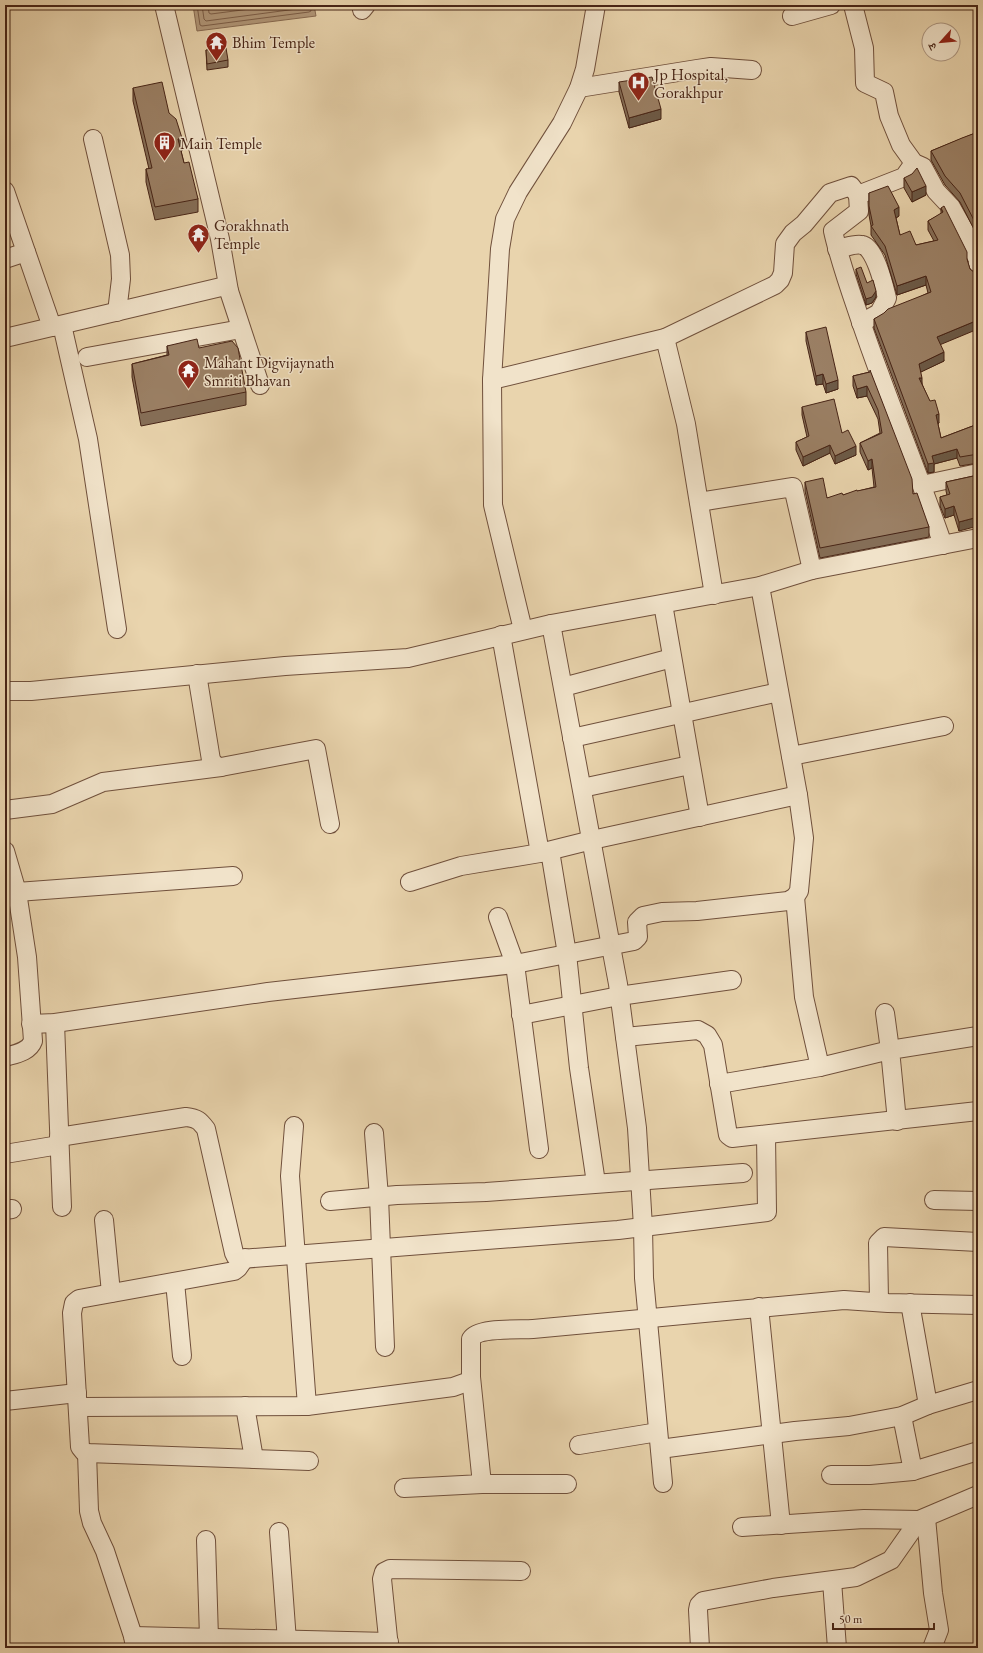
<svg xmlns="http://www.w3.org/2000/svg" width="983" height="1653" viewBox="0 0 983 1653" font-family="'EB Garamond','Noto Serif Devanagari',serif">
<style>
.water{fill:#b2987a;stroke:#876a52}
.lines{fill:none;stroke-linecap:round;stroke-linejoin:round}
.shore{stroke:#7c5e48;stroke-width:1}
.minor-casing{stroke:#70503c;stroke-width:20}
.minor{stroke:#f1e3ca;stroke-width:18}
.wall{fill:#856e57;stroke:#472416}
.shaded-wall{fill:#6c5a47;stroke:#472416}
.building{fill:#9b8065;stroke:#472416}
.labels{text-anchor:middle;dominant-baseline:central;stroke-width:3;stroke-linejoin:round;paint-order:stroke}
.poi-label{font-size:16px;fill:#472416;stroke:#f1e3ca;text-anchor:start}
</style>
<rect width="100%" height="100%" fill="#e9d4ad"/>
<filter id="stains"><feTurbulence type="fractalNoise" baseFrequency=".005" numOctaves="4"/><feColorMatrix values="0 0 0 0 .2 0 0 0 0 .09 0 0 0 0 .02 0 0 0 .5 -.17"/></filter>
<radialGradient id="worn" r=".72"><stop offset=".6" stop-color="#630" stop-opacity="0"/><stop offset="1" stop-color="#630" stop-opacity=".3"/></radialGradient>
<path class="water" d="M193 5H314L316 16 197 31Z"/>
<g class="lines">
<g class="shore">
<path d="M197 5 200 25 202 26 309 12 311 11 310 5"/>
<path d="M202 5 204 19 206 21 304 8 305 5"/>
<path d="M208 5 209 13 211 14 281 5"/>
</g>
<defs>
<g id="minor">
<path d="M164 5 220 239 229 291"/>
<path d="M853 5 864 48 865 83 884 92 889 116 901 145 914 163 923 167 936 191 951 207 965 232 978 260 977 266 978 272"/>
<path d="M362 10 366 5"/>
<path d="M792 16 831 5"/>
<path d="M579 88 697 69 711 67 752 70"/>
<path d="M93 139 120 255 121 279 117 312"/>
<path d="M914 163 904 177 858 195 859 211 833 231C839 258 848 284 857 310 883 389 916 466 943 545"/>
<path d="M5 191 52 327"/>
<path d="M837 249C844 248 855 243 862 245 875 247 884 286 887 298L879 313 861 323"/>
<path d="M5 259 26 252"/>
<path d="M62 325 88 439 117 629"/>
<path d="M5 338 221 287 226 288 229 291 260 385"/>
<path d="M665 338 686 424 714 595"/>
<path d="M87 357 241 329"/>
<path d="M492 380 665 338 775 285 780 280 783 273 785 244 793 233 804 224 830 193 851 186 858 195"/>
<path d="M922 485 978 473"/>
<path d="M699 502 793 487 812 570"/>
<path d="M663 604 700 817"/>
<path d="M551 624 618 984 637 1128 643 1227 644 1278 663 1483"/>
<path d="M523 630 493 505 492 380 500 249 505 219 518 192 562 123 579 88 585 69 596 5"/>
<path d="M501 635 540 853"/>
<path d="M197 674 211 760 217 767H221L316 749 330 824"/>
<path d="M563 687 672 658"/>
<path d="M5 691H31L285 666 408 658 551 624 760 586 812 570 978 538"/>
<path d="M572 738 779 692"/>
<path d="M791 756 944 726"/>
<path d="M582 788 690 765"/>
<path d="M5 810 52 804 103 782 221 767"/>
<path d="M5 851 17 892 27 957 33 1041C29 1052 15 1054 5 1057"/>
<path d="M550 851 567 954 579 1068 596 1183"/>
<path d="M410 882 461 866 540 853 592 840 798 795"/>
<path d="M17 892 233 876"/>
<path d="M795 897 804 997 820 1067"/>
<path d="M498 917 515 964 539 1149"/>
<path d="M521 1015 619 996 732 980"/>
<path d="M55 1023 62 1207"/>
<path d="M31 1024 55 1023 268 992 515 964 634 941 638 937 637 922 643 916 662 912 697 911 788 901 795 897 799 891 804 838 798 795 760 586"/>
<path d="M625 1037 698 1030 707 1035 713 1045 728 1135 732 1138 978 1111"/>
<path d="M719 1084 820 1067 890 1050 885 1013"/>
<path d="M897 1121 890 1050 978 1036"/>
<path d="M294 1126 290 1176 307 1406"/>
<path d="M374 1133 379 1197 385 1347"/>
<path d="M59 1137 186 1117C197 1118 200 1121 206 1129L234 1253 236 1257 241 1259 618 1230 767 1212 766 1135"/>
<path d="M5 1154 59 1145"/>
<path d="M934 1200 978 1201"/>
<path d="M330 1201 397 1195 486 1192 743 1173"/>
<path d="M5 1210 12 1209"/>
<path d="M104 1220 111 1293"/>
<path d="M245 1258 238 1268 234 1271 79 1299 74 1303 72 1313 80 1447 84 1452 87 1453 309 1461"/>
<path d="M175 1282 182 1356"/>
<path d="M879 1301 878 1243 884 1237 978 1242"/>
<path d="M910 1303 928 1405 978 1390"/>
<path d="M759 1307 781 1525"/>
<path d="M5 1401 77 1393"/>
<path d="M245 1406 254 1459"/>
<path d="M78 1407 307 1406 453 1387 467 1382 471 1377V1339C478 1327 519 1330 533 1329L844 1300 888 1303 978 1305"/>
<path d="M902 1416 913 1471"/>
<path d="M579 1445 658 1432"/>
<path d="M660 1449 795 1431 849 1426 902 1416 928 1405"/>
<path d="M87 1453 89 1511 92 1523 105 1551 133 1636 135 1647"/>
<path d="M831 1475H870L913 1471 978 1451"/>
<path d="M482 1484H567"/>
<path d="M404 1488 482 1484 471 1377"/>
<path d="M926 1518 933 1593 939 1630 932 1648"/>
<path d="M742 1527 864 1519 919 1520"/>
<path d="M279 1532 287 1641"/>
<path d="M206 1540 209 1638"/>
<path d="M832 1581 837 1648"/>
<path d="M133 1636 389 1642"/>
<path d="M389 1648 382 1579 384 1572 390 1569 521 1571"/>
<path d="M700 1648 698 1610 699 1605 703 1601 773 1588 856 1577 891 1560 919 1520 978 1495"/>
</g>
</defs>
<use href="#minor" class="minor-casing"/>
<use href="#minor" class="minor"/>
</g>
<g class="wall">
<path d="M206 50 228 60V67L207 70Z"/>
<path d="M619 82 661 119 629 128 619 92Z"/>
<path d="M133 88 169 113 182 151H181L184 163 198 199V212L155 220 146 182V169H149L133 101Z"/>
<path d="M978 132V237L960 202 945 185 931 160V151Z"/>
<path d="M904 178 926 195 912 202 904 188Z"/>
<path d="M869 193 899 216 896 218 900 235 916 245 934 241 928 230V221L941 214V208L967 260 970 269 975 273 940 345 944 361 920 372 922 384 939 423 938 424 941 438 978 424V463L960 466 957 458 934 464V472L928 473 874 328V319L928 293 926 285 897 295 885 255 871 235V226L869 215Z"/>
<path d="M856 269 876 297 872 303 866 305 856 274Z"/>
<path d="M806 332 838 389 826 393 823 384 816 385 806 341Z"/>
<path d="M167 346 199 348 246 392V405L141 426 132 377V364L167 355Z"/>
<path d="M870 372 913 494 929 527V537L820 558 805 491V482L827 498 843 495 874 487 872 468 868 470 860 452V443L880 433 878 419 867 396 857 398 853 386V376Z"/>
<path d="M802 407 842 433 856 455 835 464 830 453 803 466 796 450V442L807 437 802 415Z"/>
<path d="M978 475 959 531 954 515 945 518 940 506V497L947 495 946 491V482Z"/>
</g>
<g class="shaded-wall">
<path d="M661 109V119L629 128V118Z"/>
<path d="M182 138V151L178 152V139Z"/>
<path d="M926 186V195L912 202V192Z"/>
<path d="M899 207V216L894 219V210Z"/>
<path d="M926 276V285L897 295V286Z"/>
<path d="M876 291V297L872 303 866 305V299Z"/>
<path d="M978 320V329L937 346V337Z"/>
<path d="M944 352V361L919 373V364Z"/>
<path d="M823 374V384L816 385V376Z"/>
<path d="M919 378H922V387Z"/>
<path d="M838 380V389L826 393V384Z"/>
<path d="M867 386V396L857 398V389Z"/>
<path d="M939 414V423L936 424V415Z"/>
<path d="M830 445V453L803 466V457Z"/>
<path d="M856 446V455L835 464V456Z"/>
<path d="M957 449V458L934 464V472L928 473V464L932 456Z"/>
<path d="M872 459V468L868 470V461Z"/>
<path d="M954 506V515L945 518V509Z"/>
<path d="M978 517V526L959 531V522Z"/>
</g>
<g class="building">
<path d="M226 48 228 60 207 64 206 50Z"/>
<path d="M652 77 661 109 629 118 619 82Z"/>
<path d="M162 82 169 113 176 119 182 138 178 139 184 163 189 162 198 199 155 207 146 169 152 168 133 88Z"/>
<path d="M978 132V228L960 193 945 176 931 151 962 138Z"/>
<path d="M917 168 926 186 912 192 904 178 912 174Z"/>
<path d="M888 186 899 207 894 210 900 235 910 231 916 245 938 240 928 221 943 212 941 208 944 206 967 252V259L970 269 975 273H978V320L937 337 944 352 919 364 922 378H919L930 401 935 400 939 414 936 415 941 438 978 424V454L960 457 957 449 932 456 934 463 928 464 874 319 884 313 888 309 931 292 926 276 897 286 885 246 871 226 873 225 869 206V193Z"/>
<path d="M861 267 867 283 873 280 876 291 872 297 866 299 856 269Z"/>
<path d="M826 327 838 380 826 384 823 374 816 376 806 332Z"/>
<path d="M197 339 199 348 232 341 238 348 246 392 141 413 132 364 169 355 167 346Z"/>
<path d="M870 370 912 479 913 494 917 493 929 527 820 548 805 482 823 478 827 498 842 493 843 495 857 490V491L876 487 872 459 868 461 860 443 882 433 878 410 867 386 857 389 853 376 870 372Z"/>
<path d="M834 399 842 433 848 430 856 446 835 456 830 445 803 457 796 442 809 436 802 407Z"/>
<path d="M978 475V517L959 522 954 506 945 509 940 497 950 494 946 482Z"/>
</g>
<defs>
<symbol id="temple-pin" viewBox="-11 -11 22 30"><path d="M0 17L-7.5 6A9.5 9.5 0 1 1 7.5 6Z" fill="#8f2418" stroke="#f1e3ca"/><path d="M0-6L5-2H3V0L6.5 2.5H4V6H1.5V3h-3V6H-4V2.5H-6.5L-3 0V-2H-5Z" fill="#fff"/></symbol>
<symbol id="hospital-pin" viewBox="-11 -11 22 30"><path d="M0 17L-7.5 6A9.5 9.5 0 1 1 7.5 6Z" fill="#8f2418" stroke="#f1e3ca"/><path d="M-5-5h3v3.5h4V-5h3V5h-3V1.5h-4V5h-3Z" fill="#fff"/></symbol>
<symbol id="building-pin" viewBox="-11 -11 22 30"><path d="M0 17L-7.5 6A9.5 9.5 0 1 1 7.5 6Z" fill="#8f2418" stroke="#f1e3ca"/><path d="M-4-6H4V6H1V3H-1V6H-4ZM-2.5-4.3h1.7v1.8h-1.7ZM.8-4.3h1.7v1.8H.8ZM-2.5-1h1.7V.8h-1.7ZM.8-1h1.7V.8H.8Z" fill="#fff"/></symbol>
</defs>
<g fill-rule="evenodd">
<use href="#temple-pin" x="204" y="30" width="25" height="34"/>
<use href="#hospital-pin" x="626" y="70" width="25" height="34"/>
<use href="#building-pin" x="152" y="130" width="25" height="34"/>
<use href="#temple-pin" x="186" y="222" width="25" height="34"/>
<use href="#temple-pin" x="176" y="358" width="25" height="34"/>
</g>
<g class="labels">
<g class="poi-label">
<text x="232" y="42">Bhim Temple</text>
<text x="654" y="74">Jp Hospital,<tspan x="654" dy="18">Gorakhpur</tspan></text>
<text x="180" y="143">Main Temple</text>
<text x="214" y="225">Gorakhnath<tspan x="214" dy="18">Temple</tspan></text>
<text x="204" y="362">Mahant Digvijaynath<tspan x="204" dy="18">Smriti Bhavan</tspan></text>
</g>
</g>
<rect width="983" height="1653" fill="none" stroke="#e9d4ad" stroke-width="20"/>
<rect x="6" y="6" width="971" height="1641" fill="none" stroke="#472416" stroke-width="2"/>
<rect x="10" y="10" width="963" height="1633" fill="none" stroke="#472416"/>
<g transform="translate(941 42) rotate(243)"><circle r="19" fill="#f1e3ca" stroke="#ad9782"/>
<path d="M0-3L7 15L0 10L-7 15Z" fill="#8f2418"/>
<text y="-6" font-size="11" font-weight="bold" text-anchor="middle" fill="#472416">उ</text>
</g>
<path d="M833 1623v6h101v-6" fill="none" stroke="#472416" stroke-width="2"/>
<text x="839" y="1623" font-size="12" fill="#472416" stroke="#f1e3ca" stroke-width="3" paint-order="stroke">50 m</text>
<rect width="100%" height="100%" filter="url(#stains)"/>
<rect width="100%" height="100%" fill="url(#worn)"/>
</svg>
